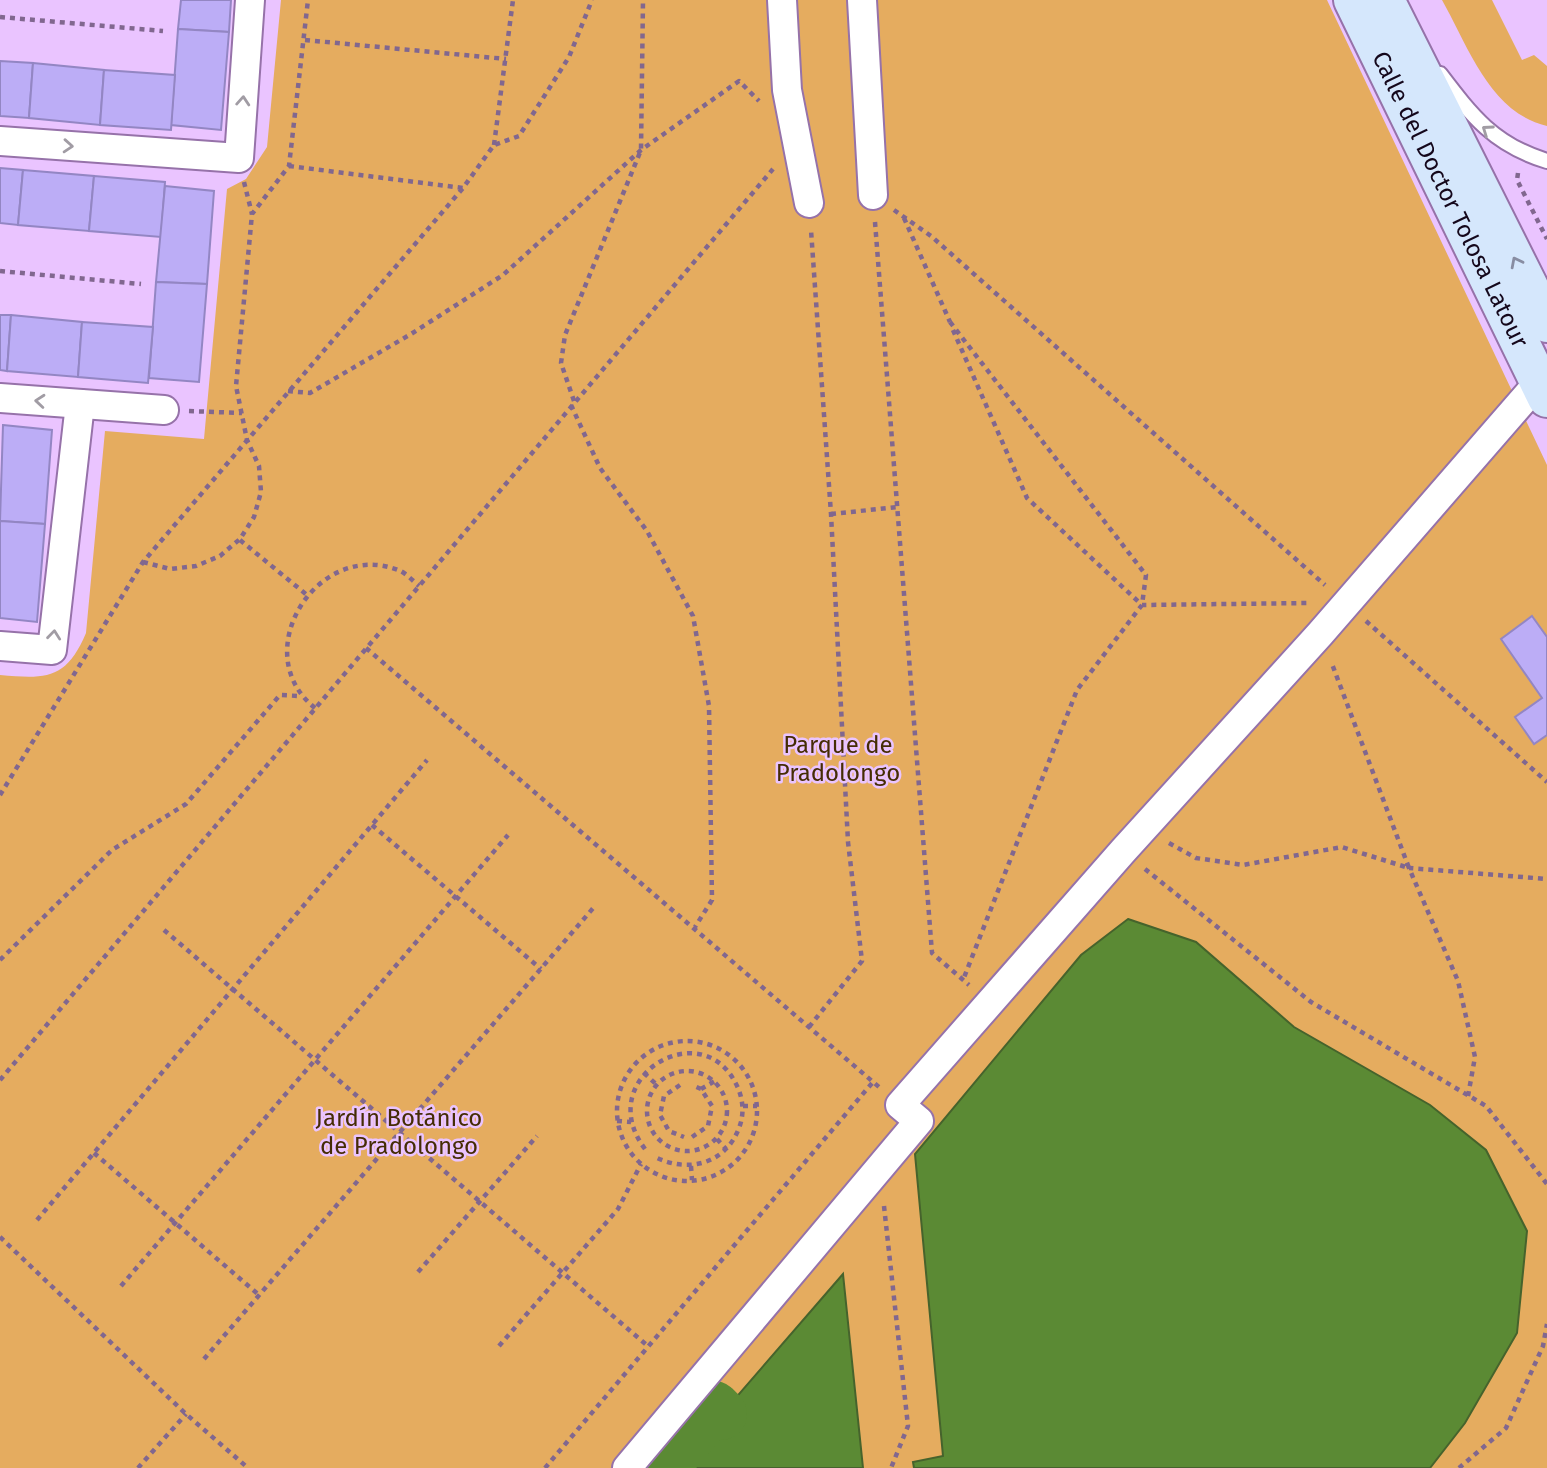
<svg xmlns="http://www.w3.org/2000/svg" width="1547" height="1468" viewBox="0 0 1547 1468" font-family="'Fira Sans',sans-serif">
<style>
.green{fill:#e5ac5f}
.water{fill:#5b8a34;stroke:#46632c;stroke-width:2}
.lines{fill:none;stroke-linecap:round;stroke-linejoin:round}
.river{stroke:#5b8a34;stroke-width:52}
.building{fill:#bcadf6;stroke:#9386c3;stroke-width:2}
.lane-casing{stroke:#9672a9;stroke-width:18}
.street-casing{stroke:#9672a9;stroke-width:32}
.secondary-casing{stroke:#9672a9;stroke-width:42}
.path{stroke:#81678f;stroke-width:4.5;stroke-dasharray:5 5;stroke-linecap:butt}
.lane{stroke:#fff;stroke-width:14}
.street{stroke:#fff;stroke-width:28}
.secondary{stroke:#d5e7fc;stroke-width:38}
.oneway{stroke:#a19ca4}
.oneway2{stroke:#888da2}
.labels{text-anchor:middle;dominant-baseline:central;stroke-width:5;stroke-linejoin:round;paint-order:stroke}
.street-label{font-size:24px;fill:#14071b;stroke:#eac4ff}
.park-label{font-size:24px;fill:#452c04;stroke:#eac4ff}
</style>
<rect width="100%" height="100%" fill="#eac4ff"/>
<g class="green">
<path d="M281 0H1327L1547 465V1468H0V675C46 679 66 680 86 633L105 431 204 439 227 189 246 179 267 147Z"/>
<path d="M1442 0H1492L1522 60 1534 55 1547 66V126C1490 113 1468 46 1442 0Z"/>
</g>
<g class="water">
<path d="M1128 919 1196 942 1294 1027 1430 1105 1486 1150 1527 1231 1517 1333 1465 1423 1430 1468H914L913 1462 943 1456 915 1154 1081 955Z"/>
<path d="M843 1274 863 1468H675Z"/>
</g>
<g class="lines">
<path class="river" d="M662 1468 714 1407 721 1414"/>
</g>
<g class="building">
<path d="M181 0H231L229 32 178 29Z"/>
<path d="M178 29 229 32 221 130 171 125Z"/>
<path d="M0 61 33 63 29 118 0 116Z"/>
<path d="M33 63 104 70 100 125 29 118Z"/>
<path d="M104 70 175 75 171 130 100 125Z"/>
<path d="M0 168 23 170 18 225 0 223Z"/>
<path d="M23 170 94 176 89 231 18 225Z"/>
<path d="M94 176 165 182 161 237 89 231Z"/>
<path d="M165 186 214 191 207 284 156 282Z"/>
<path d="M156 282 207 284 199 382 149 378Z"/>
<path d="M0 315H11L7 371 0 370Z"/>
<path d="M11 315 82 322 78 377 7 371Z"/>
<path d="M82 322 153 327 148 383 78 377Z"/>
<path d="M3 425 52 430 45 524 0 521Z"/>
<path d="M0 521 45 524 37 622 0 618Z"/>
<path d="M1532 616 1547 637V735L1534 744 1515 717 1542 698 1501 639Z"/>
</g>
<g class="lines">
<defs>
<path id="lane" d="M1440 74C1472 116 1494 145 1547 161"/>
<g id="street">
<path d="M782 0 787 90 809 203"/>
<path d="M862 0 873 195"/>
<path d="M0 141 239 158 250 0"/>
<path d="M0 398 164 410"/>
<path d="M0 646 52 650 80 404"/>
<path d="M627 1468 919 1121 900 1105 1123 851 1320 634 1539 382"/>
</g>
<g id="secondary">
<path id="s1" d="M1353 0 1547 398"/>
<path d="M1385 0 1547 323"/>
</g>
</defs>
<use href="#lane" class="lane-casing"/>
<use href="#street" class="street-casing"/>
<use href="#secondary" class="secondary-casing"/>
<g class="path">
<path d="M0 17 163 31"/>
<path d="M305 40 506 59"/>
<path d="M494 145 513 0"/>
<path d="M289 166 463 188"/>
<path d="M1518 173 1517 180 1547 239"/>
<path d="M244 182 252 214"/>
<path d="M894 210 931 236 1325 585"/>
<path d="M904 218 950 322"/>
<path d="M875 222 932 953 969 985"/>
<path d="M0 271 141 284"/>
<path d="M950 322 1146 575 1142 605 1077 690 963 980"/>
<path d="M953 330 1027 498 1142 605 1310 603"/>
<path d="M288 391 310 393 411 334 503 275 641 150 739 81 759 101"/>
<path d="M574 401 561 363 565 335 641 150 643 0"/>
<path d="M571 405 600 468 647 531 693 616 709 706 712 900 695 927"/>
<path d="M189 411 242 413"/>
<path d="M831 514 898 507"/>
<path d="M240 540 307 595"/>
<path d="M143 562 170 569 196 566 220 556 240 539 254 517 261 492 259 466 247 440 236 386 252 214 289 166 308 0"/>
<path d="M1366 621 1547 782"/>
<path d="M366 648 879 1087"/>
<path d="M315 708C246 653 317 539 398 570 405 572 413 581 419 586"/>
<path d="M0 795 143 562 463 188 494 145 519 136 569 57 592 0"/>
<path d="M372 825 541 969"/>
<path d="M1169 843 1196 858 1243 865 1342 847 1409 868 1332 664"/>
<path d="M1145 869 1311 1002 1486 1106 1547 1184"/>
<path d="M164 930 649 1347"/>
<path d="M0 960 112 850 186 804 280 695 299 696"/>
<path d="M809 1027 862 961 848 842 831 514 811 230"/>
<circle cx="687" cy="1111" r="70"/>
<circle cx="687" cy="1111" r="40"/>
<path d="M644 1073 657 1085"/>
<path d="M0 1080 773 169"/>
<path d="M680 1085 664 1096 660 1115 669 1131 684 1137"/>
<path d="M701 1089 715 1081"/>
<path d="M1468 1096 1475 1057 1458 981 1409 868 1547 879"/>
<path d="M743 1106H757"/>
<path d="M617 1121 631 1122"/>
<path d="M692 1137 708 1126 712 1106 701 1089 692 1085"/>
<path d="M717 1139 726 1149"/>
<path d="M645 1149C592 1079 699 1014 735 1082 743 1096 745 1113 739 1128 725 1165 687 1173 655 1157"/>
<path d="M94 1153 259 1295"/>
<path d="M691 1166 692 1180"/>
<path d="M884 1206 908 1426 891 1468"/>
<path d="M37 1220 427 760"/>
<path d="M0 1237 186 1414 248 1468"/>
<path d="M418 1272 537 1136"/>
<path d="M121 1286 508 835"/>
<path d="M499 1346 618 1209 641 1164"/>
<path d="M204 1359 595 906"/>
<path d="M138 1468 186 1414"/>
<path d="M545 1468 873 1082"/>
<path d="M1459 1468 1506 1428 1543 1346 1547 1324"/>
</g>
<use href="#lane" class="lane"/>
<use href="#street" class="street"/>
<use href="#secondary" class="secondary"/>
</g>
<defs><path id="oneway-chevron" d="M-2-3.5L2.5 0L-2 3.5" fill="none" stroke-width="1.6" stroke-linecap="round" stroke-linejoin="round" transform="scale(1.75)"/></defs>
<g class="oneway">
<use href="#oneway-chevron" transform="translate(243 101) rotate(-86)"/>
<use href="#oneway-chevron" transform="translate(1487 130) rotate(-145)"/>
<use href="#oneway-chevron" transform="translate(68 146) rotate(4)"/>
<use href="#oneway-chevron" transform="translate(40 401) rotate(-175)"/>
<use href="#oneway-chevron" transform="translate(54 635) rotate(-84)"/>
</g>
<use class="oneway2" href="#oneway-chevron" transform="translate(1516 262) rotate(-117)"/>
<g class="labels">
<g class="street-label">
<text stroke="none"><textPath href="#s1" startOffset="222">Calle del Doctor Tolosa Latour</textPath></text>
</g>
<g class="park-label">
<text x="838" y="745">Parque de<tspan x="838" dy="28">Pradolongo</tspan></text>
<text x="399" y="1118">Jardín Botánico<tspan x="399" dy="28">de Pradolongo</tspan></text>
</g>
</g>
</svg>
